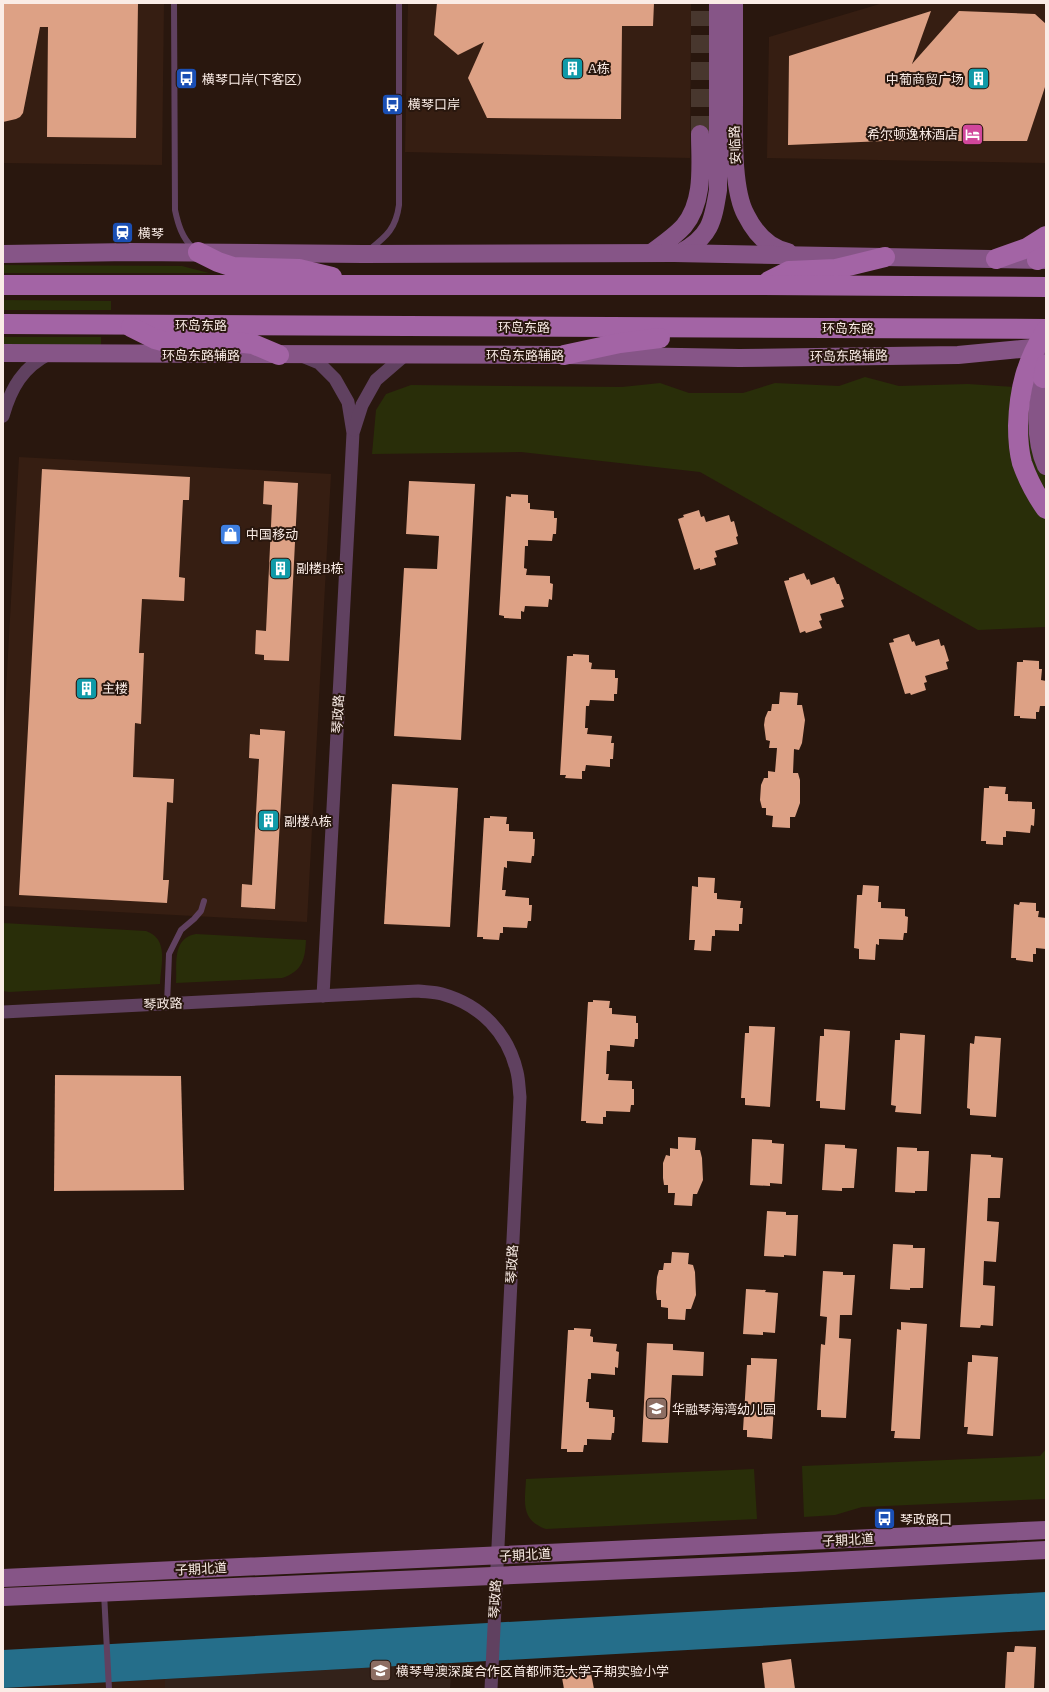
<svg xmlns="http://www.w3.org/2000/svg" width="1049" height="1692" viewBox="0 0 1049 1692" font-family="'IBM Plex Serif','Noto Sans SC',serif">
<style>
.built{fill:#361e12}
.education{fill:#33221a}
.green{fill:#292e09}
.water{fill:#256e8a}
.building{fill:#dda185}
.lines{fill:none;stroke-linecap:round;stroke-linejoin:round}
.secondary-tunnel{stroke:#48372e;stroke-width:18;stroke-dasharray:18 9;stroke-linecap:butt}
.lane{stroke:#604160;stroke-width:6}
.street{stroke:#604160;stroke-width:13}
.secondary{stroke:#865587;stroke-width:18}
.primary{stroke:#a364a5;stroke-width:20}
.labels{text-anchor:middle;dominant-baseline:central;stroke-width:4;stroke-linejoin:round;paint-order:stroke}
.poi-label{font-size:13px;fill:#faece6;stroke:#29170e;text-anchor:start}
.street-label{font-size:13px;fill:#faece6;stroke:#29170e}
</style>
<rect width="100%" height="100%" fill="#29170e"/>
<g class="built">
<path d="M3 3H164L162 165 3 163Z"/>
<path d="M408 3H691L690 158 405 152Z"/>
<path d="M883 3H1046V163L767 158 769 37Z"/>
<path d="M19 457 331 474 307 922 3 906V744Z"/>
<path d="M165 1679V1689H3V1688Z"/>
</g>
<path class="education" d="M452 1663 450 1689H165V1679Z"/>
<g class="green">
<path d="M3 265 182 266 209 273H3Z"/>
<path d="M3 300 111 301V310H3Z"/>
<rect x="3" y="337" width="98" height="9"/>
<path d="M865 377 899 386 968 384 1046 389V627L978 630 700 472 521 452 372 454 376 410 386 394 411 385 622 387 660 383 689 393H743L775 383 839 386Z"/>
<path d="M3 923 146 931C169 939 161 964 160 984L9 992 3 991Z"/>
<path d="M196 934 306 940C305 959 303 971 282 978L176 983C177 964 172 938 196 934Z"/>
<path d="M1046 1449V1499L862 1507 835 1515 804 1517 802 1466 1040 1456Z"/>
<path d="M754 1469 757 1519 546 1529C520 1520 525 1502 526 1479Z"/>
</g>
<path class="water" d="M1046 1592V1630L3 1688V1650Z"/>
<g class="building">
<path d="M3 3H138L136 138 47 137 48 27H40L23 113 20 117 16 119 3 122Z"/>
<path d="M437 3H654L653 26H622L621 119 487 118 468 78 484 42 458 55 434 35Z"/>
<path d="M931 11 912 64 959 11 1035 14 1046 24V84L1027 141H885L788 145 789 56Z"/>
<path d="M42 469 190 477 189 500H183L179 577 185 578 184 601 142 599 139 653H144L141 724 135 723 133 777 174 779 173 803 167 802 163 880H169L167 903 19 895Z"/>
<path d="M264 481 298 483 289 661 264 660V655L255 654 256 630 266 631 272 505 263 504Z"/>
<path d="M409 481 475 484 461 740 394 736 404 568 437 569 439 536 406 534Z"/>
<path d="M511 494 528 495V503H530V509L554 511V518H557L556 534H553L552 541 528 540V546H525L524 568 527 569 526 575 550 576V583L553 584 552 600 549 599 548 607 525 606 524 612 521 611V619L504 618V616L499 615 506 496 511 497Z"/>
<path d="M699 510 701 517 704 516 706 522 729 515 731 522 734 521 738 536 736 537 738 544 715 551 717 557 714 558 716 565 700 570V568L694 570 678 519 684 517 683 515Z"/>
<path d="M804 573 807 580 809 579 811 585 834 577 837 584H839L844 599 841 600 844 607 820 614 822 620 819 621 822 628 806 633 805 631 800 633 784 581 789 580V578Z"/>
<path d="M909 634 912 642 914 641 916 646 939 639 941 646 944 645 949 661 946 662 948 669 925 676 927 682 924 683 926 690 911 695 910 693 905 694 889 643 894 642 893 639Z"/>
<path d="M573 654 589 655V662L592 663 591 669 615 670V678H618L617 694H614V701L590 700 589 706H586L585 728H588L587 734 612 736 611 743H614L613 759H610V767L586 765 585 771H582V779L565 778 566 775H560L567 656H573Z"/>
<path d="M1023 660 1039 661V669H1042L1041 680 1046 681V706H1040L1039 712H1036V719L1020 718V716H1014L1017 662H1023Z"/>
<path d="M780 692 798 693 797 705H802L805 720 802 743 799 750 794 749 793 773H798L800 780V803L795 817H790V828L772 827 773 816 766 815V808H762L760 800 761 785 764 778H768V771L775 772 777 748H769L770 741 766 740 764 725 765 718 768 711H771L772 704H779Z"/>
<path d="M260 729 285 731 275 909 241 907 242 884 252 885 259 759 249 758 250 734 260 735Z"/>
<path d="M392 784 458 788 450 927 384 924Z"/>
<path d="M989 786 1006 787 1005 794H1008V801L1032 802V809H1035L1034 826 1031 825 1030 833 1006 831V837H1003V845L986 844V841H981L984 788H989Z"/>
<path d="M490 816 507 817 506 824H509V831L533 832V839H535L534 856H532L531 863 507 861V868L504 867 502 890H506L505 896 529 898V905H532L531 921H528L527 928 503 927V933H500L499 940 483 939V937H477L484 818H490Z"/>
<path d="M698 877 715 878 714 893H717V899L741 901 740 908H743L742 924H739V931L715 930V936H712L711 951 694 950 695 940H689L692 886 698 887Z"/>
<path d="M863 885 879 886 878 902H881V908L905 909V916L908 917 907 933H904L903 940 879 939V945L876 944 875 960 859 959V949L854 948 857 895H862Z"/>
<path d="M1020 902 1036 903V911H1039L1038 917 1046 918V949L1036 948V954H1033V962L1016 960V958H1011L1014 904 1019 905Z"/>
<path d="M593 1000 610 1001 609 1008H612V1014L636 1016V1023H638V1039H635L634 1047 610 1045V1051H607L606 1074H609L608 1080 632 1081V1089H634V1105H631L630 1112 606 1111V1117H603V1124L586 1123V1121H581L588 1002H593Z"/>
<path d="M749 1026 775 1027 770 1107 745 1105V1098H741L745 1033H749Z"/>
<path d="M824 1029 850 1031 845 1110 820 1108V1101H816L820 1036H824Z"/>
<path d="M900 1033 925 1035 921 1114 895 1112 896 1106 891 1105 895 1040H900Z"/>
<path d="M975 1036 1001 1038 996 1117 970 1115V1109L967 1108 970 1043 974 1044Z"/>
<path d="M55 1075 181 1076 184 1190 54 1191Z"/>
<path d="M678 1137 696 1138 695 1150H700L702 1158 703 1180 697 1194H693L692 1206 674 1205 675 1193H668V1185H664L663 1178V1163L666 1155 670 1156V1148L678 1149Z"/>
<path d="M752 1139 772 1140V1143L784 1144 782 1184 770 1183V1186L750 1185Z"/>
<path d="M825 1144 845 1145V1148L857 1149 854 1188H842V1191L822 1190Z"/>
<path d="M897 1147 917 1148V1151H929L927 1191H915V1193L895 1192Z"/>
<path d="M971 1154 991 1155V1157L1003 1158 1000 1198H988L987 1221 999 1222 996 1262 984 1261 983 1285 995 1286 993 1326 981 1325 980 1328 960 1327Z"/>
<path d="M767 1211 786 1212V1215H798L796 1256 784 1255V1257L764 1256Z"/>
<path d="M893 1244 913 1245V1248H925L923 1288H910V1290L890 1289Z"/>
<path d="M672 1252 689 1253 688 1264 693 1265 695 1272 696 1295 691 1309H686L685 1320 668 1319V1308L661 1307V1300H657L656 1292 657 1277 659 1270H663L664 1263H671Z"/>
<path d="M823 1271 843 1272V1275H855L852 1315H840L839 1338 851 1339 846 1418 821 1417V1410H817L821 1344 825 1345 827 1317 820 1316Z"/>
<path d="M746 1289 766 1290 765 1292 778 1293 775 1333 763 1332V1335L743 1334Z"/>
<path d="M901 1322 927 1324 920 1439 894 1438 895 1431H891L897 1329 901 1330Z"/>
<path d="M574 1328 591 1329 590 1336 593 1337V1342L617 1344 616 1351 619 1352 618 1368 615 1367V1375L591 1373V1379H588L586 1402H589V1408L613 1410V1417H615L614 1433H612L611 1440 587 1439V1445H584L583 1452H567V1449H561L568 1330H574Z"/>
<path d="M647 1343 673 1344V1350L704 1352 703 1376 672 1375 668 1443 642 1442Z"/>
<path d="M972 1355 998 1357 993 1436 967 1434 968 1427H964L968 1362H972Z"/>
<path d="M751 1358 777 1359 772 1439 747 1437V1430H743L747 1365H751Z"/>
<path d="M1015 1646 1036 1647 1034 1689H1005L1007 1652H1014Z"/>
<path d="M791 1659 795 1689H765L762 1663Z"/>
<path d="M590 1668 594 1689H564L561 1672Z"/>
</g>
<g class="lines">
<path class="secondary-tunnel" d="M700 134V11"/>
<g class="lane">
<path d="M174 3 175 210C178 224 182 238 193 248"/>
<path d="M369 250C387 236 396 228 399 205V3"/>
<path d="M167 1004 169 954 181 930 194 919 201 911 204 901"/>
<path d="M104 1593 109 1689"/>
</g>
<g class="street">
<path d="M302 356 319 363 335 379 348 402 353 433 323 996"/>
<path d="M3 416C11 388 23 367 49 354"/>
<path d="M354 430 362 405 376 380 405 355"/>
<path d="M3 1012 418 991C426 992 435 992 442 994 481 1005 508 1033 517 1072 519 1080 519 1089 520 1097L491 1689"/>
</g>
<g class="secondary">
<path d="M734 3C734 37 734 70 734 104 734 133 732 190 746 215 755 233 768 248 788 252"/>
<path d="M651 253C662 245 675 236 684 226 705 201 700 163 700 134"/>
<path d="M680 253C710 237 713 222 718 190V3"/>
<path d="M3 254 130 252 363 254 674 253 1046 260"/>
<path d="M3 353 564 355 739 358 958 355 1032 348 1046 345"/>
<path d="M1046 371C1035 397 1034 440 1046 466"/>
<path d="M3 1578 1046 1530"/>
<path d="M3 1597 793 1563 1046 1550"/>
</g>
<g class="primary">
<path d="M198 252 218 262 233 267 299 269 332 277"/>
<path d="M996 259 1027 248 1046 236"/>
<path d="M1037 260 1046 256"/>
<path d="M769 281 789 271 836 269 885 257"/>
<path d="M3 285H763L1046 287"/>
<path d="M3 324 1046 329"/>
<path d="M131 327 155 339 166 342H235L253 344 279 355"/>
<path d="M1046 330C1026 362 1019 389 1018 426 1018 438 1019 452 1022 463 1028 480 1036 495 1046 509"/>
<path d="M564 355 620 343 660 338"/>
<path d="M1043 378 1046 364"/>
</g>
</g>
<defs>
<symbol id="building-square" viewBox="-11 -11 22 22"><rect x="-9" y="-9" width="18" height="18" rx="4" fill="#0f9aa8" stroke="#29170e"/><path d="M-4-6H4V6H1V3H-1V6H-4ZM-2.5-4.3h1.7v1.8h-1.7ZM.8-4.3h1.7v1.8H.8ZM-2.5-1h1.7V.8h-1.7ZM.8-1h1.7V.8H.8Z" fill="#fff"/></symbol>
<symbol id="bus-square" viewBox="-11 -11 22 22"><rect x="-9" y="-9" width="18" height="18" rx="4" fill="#1a4fb4" stroke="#29170e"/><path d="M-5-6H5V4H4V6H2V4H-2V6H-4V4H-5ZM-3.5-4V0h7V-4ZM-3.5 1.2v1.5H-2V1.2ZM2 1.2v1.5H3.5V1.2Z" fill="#fff"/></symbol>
<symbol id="hotel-square" viewBox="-11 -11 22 22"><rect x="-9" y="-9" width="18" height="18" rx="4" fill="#d1479c" stroke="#29170e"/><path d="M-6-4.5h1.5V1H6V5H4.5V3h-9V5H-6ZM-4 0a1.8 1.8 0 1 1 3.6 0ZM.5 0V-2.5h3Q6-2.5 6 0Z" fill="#fff"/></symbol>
<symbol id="station-square" viewBox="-11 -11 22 22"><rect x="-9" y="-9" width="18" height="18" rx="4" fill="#1a4fb4" stroke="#29170e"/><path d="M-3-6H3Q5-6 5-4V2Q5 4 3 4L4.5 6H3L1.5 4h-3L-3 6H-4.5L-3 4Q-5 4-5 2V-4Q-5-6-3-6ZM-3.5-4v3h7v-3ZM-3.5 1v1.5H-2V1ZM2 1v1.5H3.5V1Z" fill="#fff"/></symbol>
<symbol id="shop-square" viewBox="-11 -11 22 22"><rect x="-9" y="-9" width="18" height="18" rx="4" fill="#3f7fe0" stroke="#29170e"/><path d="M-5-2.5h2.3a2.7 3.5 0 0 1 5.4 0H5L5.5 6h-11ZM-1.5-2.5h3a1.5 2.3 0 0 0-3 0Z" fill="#fff"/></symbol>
<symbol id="school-square" viewBox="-11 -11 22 22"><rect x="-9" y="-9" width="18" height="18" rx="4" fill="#8d6e63" stroke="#29170e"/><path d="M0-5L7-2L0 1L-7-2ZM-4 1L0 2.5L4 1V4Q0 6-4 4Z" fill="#fff"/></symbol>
</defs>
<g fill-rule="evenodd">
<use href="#building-square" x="560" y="56" width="25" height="25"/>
<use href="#bus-square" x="174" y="66" width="25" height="25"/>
<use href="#building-square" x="966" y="66" width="25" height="25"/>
<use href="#bus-square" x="380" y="92" width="25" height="25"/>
<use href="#hotel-square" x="960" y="122" width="25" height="25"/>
<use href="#station-square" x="110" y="220" width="25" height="25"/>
<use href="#shop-square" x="218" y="522" width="25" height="25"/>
<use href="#building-square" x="268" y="556" width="25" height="25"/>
<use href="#building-square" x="74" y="676" width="25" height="25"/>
<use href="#building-square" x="256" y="808" width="25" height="25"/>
<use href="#school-square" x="644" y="1396" width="25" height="25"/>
<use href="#bus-square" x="872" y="1506" width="25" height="25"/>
<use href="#school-square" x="368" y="1658" width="25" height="25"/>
</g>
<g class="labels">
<g class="poi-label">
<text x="588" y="68">A栋</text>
<text x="202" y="79">横琴口岸(下客区)</text>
<text x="964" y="79" text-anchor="end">中葡商贸广场</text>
<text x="408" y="104">横琴口岸</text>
<text x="958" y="134" text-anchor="end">希尔顿逸林酒店</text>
<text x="138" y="233">横琴</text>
<text x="246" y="534">中国移动</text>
<text x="296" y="568">副楼B栋</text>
<text x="102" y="688">主楼</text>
<text x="284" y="821">副楼A栋</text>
<text x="672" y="1409">华融琴海湾幼儿园</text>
<text x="900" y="1519">琴政路口</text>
<text x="396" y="1671">横琴粤澳深度合作区首都师范大学子期实验小学</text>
</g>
<g class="street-label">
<text transform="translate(735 145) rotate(-92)">安临路</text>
<text x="201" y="325">环岛东路</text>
<text x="524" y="327">环岛东路</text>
<text x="848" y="328">环岛东路</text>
<text x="201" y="355">环岛东路辅路</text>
<text x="525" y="355">环岛东路辅路</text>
<text transform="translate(849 356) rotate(-1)">环岛东路辅路</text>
<text transform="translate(338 714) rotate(-87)">琴政路</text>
<text transform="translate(163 1004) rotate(-3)">琴政路</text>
<text transform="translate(512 1264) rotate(-87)">琴政路</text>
<text transform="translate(848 1540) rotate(-3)">子期北道</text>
<text transform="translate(525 1555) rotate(-3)">子期北道</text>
<text transform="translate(201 1569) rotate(-3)">子期北道</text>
<text transform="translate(495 1599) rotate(-87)">琴政路</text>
</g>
</g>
<rect width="1049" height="1692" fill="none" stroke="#faece6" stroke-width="8"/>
</svg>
